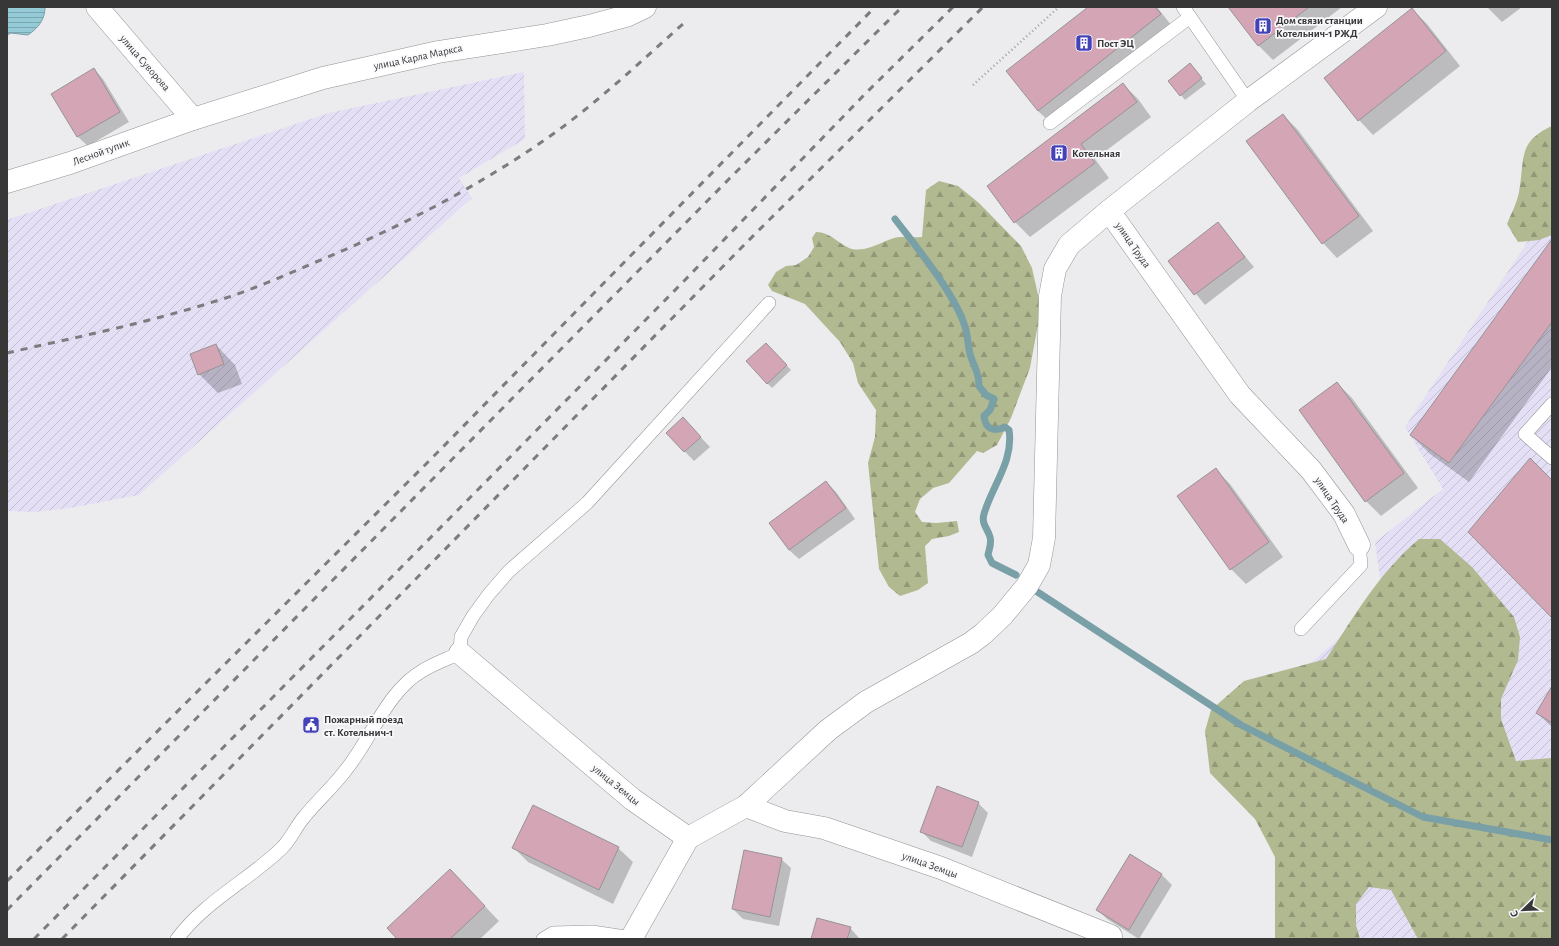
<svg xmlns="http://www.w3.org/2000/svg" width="1559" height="946" viewBox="0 0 1559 946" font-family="'Alegreya Sans',sans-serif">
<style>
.industrial{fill:url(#industrial-furrows)}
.forest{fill:url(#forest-firs)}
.water{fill:url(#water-rules);stroke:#799fa7}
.shadow{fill:#0003}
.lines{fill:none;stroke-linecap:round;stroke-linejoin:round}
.stream{stroke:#799fa7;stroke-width:7}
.building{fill:#d4a6b5;stroke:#969394}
.lane-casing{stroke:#929395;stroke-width:14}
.street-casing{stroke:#929395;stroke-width:23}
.path{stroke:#9e9ea1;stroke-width:2.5;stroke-dasharray:1 3;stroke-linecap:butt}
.lane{stroke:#fff;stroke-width:13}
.street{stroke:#fff;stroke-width:22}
.rail{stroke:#7c7c7e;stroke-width:3;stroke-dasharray:7 7;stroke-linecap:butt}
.labels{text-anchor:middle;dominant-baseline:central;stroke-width:3.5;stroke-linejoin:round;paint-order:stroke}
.poi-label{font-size:11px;font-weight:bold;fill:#373738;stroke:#f9f9fc;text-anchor:start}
.street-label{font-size:11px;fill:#373738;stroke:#f9f9fc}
</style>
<defs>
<pattern id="industrial-furrows" width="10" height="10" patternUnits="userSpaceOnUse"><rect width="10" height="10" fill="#e4dff5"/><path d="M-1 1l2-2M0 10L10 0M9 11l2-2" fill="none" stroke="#c4c0d3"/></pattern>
<pattern id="forest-firs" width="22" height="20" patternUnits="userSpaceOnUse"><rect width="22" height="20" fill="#b1b990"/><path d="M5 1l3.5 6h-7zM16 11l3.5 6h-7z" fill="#919777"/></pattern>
<pattern id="water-rules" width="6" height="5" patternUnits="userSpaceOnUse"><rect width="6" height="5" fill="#95cbd6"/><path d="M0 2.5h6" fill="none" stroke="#7aa6af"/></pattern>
</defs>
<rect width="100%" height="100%" fill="#ececef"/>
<g class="industrial">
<path d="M524 72 525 139 459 178 472 198 139 495 70 508 35 512 7 511V220L329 113Z"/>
<path d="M1552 205V939H1289L1281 689 1383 600 1375 542 1443 489 1405 427Z"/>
</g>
<g class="forest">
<path d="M1552 126V235L1539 240 1518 242 1507 224C1511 214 1517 203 1519 192 1525 159 1517 142 1552 126Z"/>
<path d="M939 181 958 186 979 203 1021 246 1032 268 1041 308 1030 368 1011 418 997 445 983 453 977 451 949 483 933 488 920 499 915 512 922 522 936 523 957 521 959 532 949 536 932 539 925 546 928 583 918 590 900 596 889 587 879 569 868 463 875 437 876 410 858 383 853 363 840 342 805 304 772 291 768 285 776 272 786 266 796 265 808 257 814 247 812 238 816 232C831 232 839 245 852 249 867 252 881 242 894 238 901 236 913 238 922 237L926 190Z"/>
<path d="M1419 539H1440L1472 567 1514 617 1520 637 1518 660 1501 699V719L1516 761 1552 758V939H1418L1391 890 1369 887 1356 904V925L1360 939H1275V857L1255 819 1210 773 1205 731 1211 710 1244 681 1326 659C1355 615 1379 573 1419 539Z"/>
</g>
<path class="water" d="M7 7H45C45 20 38 28 28 35L11 33 7 35Z"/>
<g class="shadow">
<path d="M1090 7H1157L1175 30 1053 125 1038 111Z"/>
<path d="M1229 7H1342L1273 60 1258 45Z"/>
<path d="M1487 7H1522L1502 22Z"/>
<path d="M1412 9 1427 24 1460 66 1373 135 1359 120Z"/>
<path d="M1190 65 1206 84 1185 100 1181 95Z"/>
<path d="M94 69 103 79 129 122 88 146 78 137 52 94Z"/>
<path d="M1123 84 1138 99 1151 117 1095 159 1109 178 1030 237 1015 222Z"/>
<path d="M1283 115 1298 130 1373 231 1337 258 1323 243Z"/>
<path d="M1218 224 1254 267 1205 305 1169 261Z"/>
<path d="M1552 241V367L1469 482 1430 454 1411 435Z"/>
<path d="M216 345 235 365 242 384 218 393 199 374Z"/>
<path d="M771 349 791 370 772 388 767 383Z"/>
<path d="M1337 383 1352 398 1418 488 1381 516 1366 501Z"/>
<path d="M692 428 710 447 694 461 667 433Z"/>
<path d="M1216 470 1230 484 1283 557 1246 584 1231 569Z"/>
<path d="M826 482 836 492 855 519 799 559 789 550Z"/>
<path d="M1552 688V727L1537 713Z"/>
<path d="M978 803 988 813 972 857 931 841 921 831Z"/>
<path d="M514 848H618L633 862 613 904 528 862Z"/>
<path d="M1130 855 1162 875 1172 885 1139 939 1107 919 1097 909Z"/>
<path d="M781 859 791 868 779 926 743 919 733 909Z"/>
<path d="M450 870 499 921 480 939H398Z"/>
<path d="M850 928 860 939H812Z"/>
</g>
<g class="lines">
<g class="stream">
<path d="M895 219C917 248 957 296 966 330 968 338 968 346 970 354 974 368 979 371 979 386L986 395 994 399 990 410 984 416C985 428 993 433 1005 427L1009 430C1014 461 992 486 984 514 981 524 988 529 990 537 992 543 989 549 988 555L992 563 1016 575"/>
<path d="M1036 591 1241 725 1423 817 1552 840"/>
</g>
</g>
<g class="building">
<path d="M1088 7H1155L1161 14 1038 111 1006 71Z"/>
<path d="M1228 7H1309L1258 46Z"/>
<path d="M1412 8 1446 51 1358 121 1324 78Z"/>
<path d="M1190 63 1202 78 1180 96 1168 81Z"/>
<path d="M94 68 120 112 77 137 51 94Z"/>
<path d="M1123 83 1137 102 1081 144 1095 163 1014 223 987 186Z"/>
<path d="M1283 114 1359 216 1322 244 1246 141Z"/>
<path d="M1218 222 1245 257 1194 295 1168 261Z"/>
<path d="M1552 239V322L1449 463 1410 435Z"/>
<path d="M766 343 787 365 767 384 746 361Z"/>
<path d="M216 344 224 364 198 375 190 354Z"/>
<path d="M1337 382 1404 473 1365 502 1299 410Z"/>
<path d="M683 417 701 437 684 452 666 433Z"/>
<path d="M1530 458 1552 480V618L1468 532Z"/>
<path d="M1216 468 1269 542 1230 570 1177 496Z"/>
<path d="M826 481 846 508 789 550 769 523Z"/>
<path d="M1552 686V723L1536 713Z"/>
<path d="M937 786 979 802 962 847 920 832Z"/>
<path d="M533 805 619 847 599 890 512 848Z"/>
<path d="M744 850 782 858 770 917 732 909Z"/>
<path d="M1130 854 1162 874 1129 930 1096 910Z"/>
<path d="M450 869 485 906 450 939H397L387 928Z"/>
<path d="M817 918 851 927 847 939H811Z"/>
</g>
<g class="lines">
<defs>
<g id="lane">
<path d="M1183 7 1248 101"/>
<path d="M1050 123 1190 17"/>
<path d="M1552 404 1525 434 1552 458"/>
<path d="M1301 629 1361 565 1359 545"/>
<path d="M177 939C205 901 249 880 282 848 291 839 296 826 305 816 317 801 333 787 345 771 371 740 386 692 422 671 433 664 447 659 460 653L461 637 473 616 489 594 509 571 587 503 769 303"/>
<path d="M543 939 553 933 592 932 632 938"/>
</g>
<g id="street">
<path d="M97 7 193 119"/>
<path d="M7 182 70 163 193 119 323 78 438 52 547 35 589 26 626 16 645 7"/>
<path d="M1359 545 1344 514 1311 470 1240 395 1109 211 1248 101 1376 7"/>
<path d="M460 653 632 799 688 838"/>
<path d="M746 806 785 821 824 828 941 868 1111 936"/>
<path d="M688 838 746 806 828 730 866 702 971 643 983 634 1002 616 1027 586 1039 565 1044 538 1050 296 1055 269 1069 245 1109 211"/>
<path d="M631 939 688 838"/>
</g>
</defs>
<use href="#lane" class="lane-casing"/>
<use href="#street" class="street-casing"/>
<path class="path" d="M973 85 1059 7"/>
<use href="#lane" class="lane"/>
<use href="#street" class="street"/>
<g class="rail">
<path d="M7 353C77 337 147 323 216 301 250 291 283 276 316 262 396 229 474 189 546 139 595 105 639 63 684 23"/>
<path d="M7 881 433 457 875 7"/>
<path d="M7 910 729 179 902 7"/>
<path d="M34 939 684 281 866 93 953 7"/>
<path d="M62 939 748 241 983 7"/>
</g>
</g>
<defs>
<symbol id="building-square" viewBox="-11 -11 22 22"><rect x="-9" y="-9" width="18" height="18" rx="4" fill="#4442b8" stroke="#f9f9fc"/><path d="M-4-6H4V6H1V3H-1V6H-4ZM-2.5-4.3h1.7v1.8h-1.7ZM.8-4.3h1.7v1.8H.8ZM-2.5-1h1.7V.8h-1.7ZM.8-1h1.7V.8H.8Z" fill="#fff"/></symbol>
<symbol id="civic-square" viewBox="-11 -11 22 22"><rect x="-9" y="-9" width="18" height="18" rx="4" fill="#4442b8" stroke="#f9f9fc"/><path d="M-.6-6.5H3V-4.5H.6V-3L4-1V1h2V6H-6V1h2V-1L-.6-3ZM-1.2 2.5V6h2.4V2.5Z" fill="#fff"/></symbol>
</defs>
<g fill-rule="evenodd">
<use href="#building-square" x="1253" y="16" width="20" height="20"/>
<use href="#building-square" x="1074" y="33" width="20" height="20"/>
<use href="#building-square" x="1049" y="143" width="20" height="20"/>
<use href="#civic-square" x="301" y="715" width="20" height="20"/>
</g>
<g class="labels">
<g class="poi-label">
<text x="1276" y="20">Дом связи станции<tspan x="1276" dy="13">Котельнич-1 РЖД</tspan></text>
<text x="1097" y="43">Пост ЭЦ</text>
<text x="1072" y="153">Котельная</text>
<text x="324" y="719">Пожарный поезд<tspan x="324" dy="13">ст. Котельнич-1</tspan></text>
</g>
<g class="street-label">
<text transform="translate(418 57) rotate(-12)">улица Карла Маркса</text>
<text transform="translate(145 63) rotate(49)">улица Суворова</text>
<text transform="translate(101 152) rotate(-20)">Лесной тупик</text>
<text transform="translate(1133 245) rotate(55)">улица Труда</text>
<text transform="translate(1332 500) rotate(56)">улица Труда</text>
<text transform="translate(616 785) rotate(39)">улица Земцы</text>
<text transform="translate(930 865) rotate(20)">улица Земцы</text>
</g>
</g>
<rect width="1559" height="946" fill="none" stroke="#373738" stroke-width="16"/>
<g transform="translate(1523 910) rotate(247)" stroke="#f9f9fc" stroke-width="3" paint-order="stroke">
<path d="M0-3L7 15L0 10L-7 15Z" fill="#373738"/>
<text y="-6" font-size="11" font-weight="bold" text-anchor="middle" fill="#373738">С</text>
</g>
</svg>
